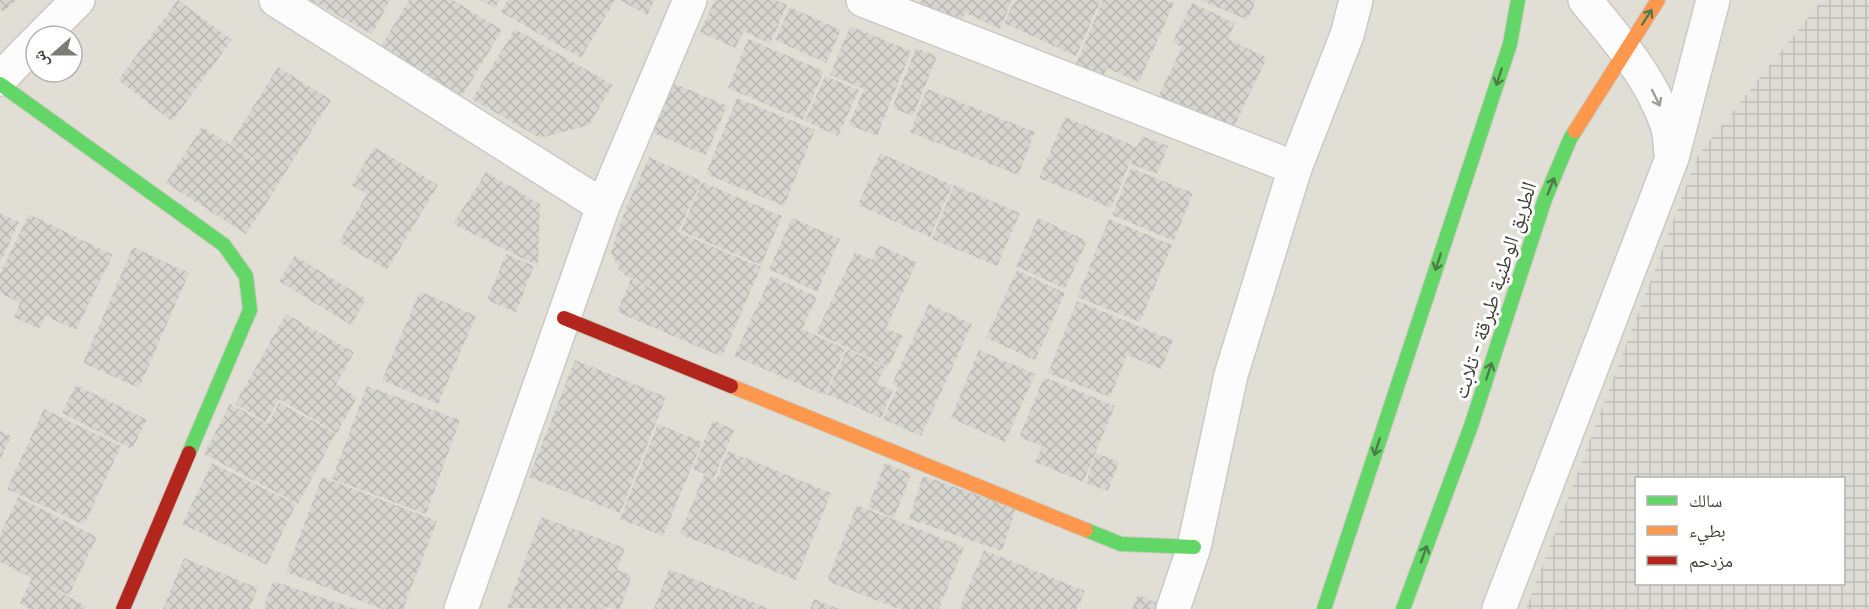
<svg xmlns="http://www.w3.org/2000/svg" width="1869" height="609" viewBox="0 0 1869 609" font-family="'Golos Text','Noto Naskh Arabic',sans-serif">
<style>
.residential{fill:#e1ded5;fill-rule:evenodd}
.industrial{fill:url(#industrial-grid);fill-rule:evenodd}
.building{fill:url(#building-cross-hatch)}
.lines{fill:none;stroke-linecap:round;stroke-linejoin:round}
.street-casing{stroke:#cbc9c5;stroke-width:36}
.fast-casing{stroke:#ccc9bf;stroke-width:16}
.slow-casing{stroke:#ccc9bf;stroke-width:16}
.jam-casing{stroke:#ccc9bf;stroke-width:16}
.street{stroke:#fcfcfc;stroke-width:33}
.fast{stroke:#63d668;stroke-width:14}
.slow{stroke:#ff974d;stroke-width:14}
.jam{stroke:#b3261e;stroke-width:14}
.oneway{stroke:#4f7b49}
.oneway2{stroke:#9e9d98}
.labels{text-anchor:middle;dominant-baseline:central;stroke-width:6;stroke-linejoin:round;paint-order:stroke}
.street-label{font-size:21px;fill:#413e35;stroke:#fff}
</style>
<defs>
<pattern id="industrial-grid" width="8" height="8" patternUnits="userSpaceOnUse" patternTransform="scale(1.5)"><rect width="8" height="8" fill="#dedcd7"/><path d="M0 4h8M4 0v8" fill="none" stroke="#c0beb9"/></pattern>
<pattern id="building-cross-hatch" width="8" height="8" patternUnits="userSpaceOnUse" patternTransform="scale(1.5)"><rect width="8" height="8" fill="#d6d5d0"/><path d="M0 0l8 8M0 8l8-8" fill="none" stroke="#b9b8b3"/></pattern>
</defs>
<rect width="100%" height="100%" fill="#edece8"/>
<path class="residential" d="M0 0H1869V609H0ZM36 36H72V72H36ZM1636 478H1844V584H1636Z"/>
<path class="industrial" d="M1822 0H1869V609H1526L1698 155ZM1636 478H1844V584H1636Z"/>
<g class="building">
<path d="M0 0H17L3 12 0 9Z"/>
<path d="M178 0 232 40 172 121 118 80Z"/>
<path d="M310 0H390L372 34Z"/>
<path d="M409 0H453L502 30 455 108 374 58Z"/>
<path d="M480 0H500L495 8Z"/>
<path d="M508 0H615L581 58 501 12Z"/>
<path d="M620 0H655L647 15Z"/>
<path d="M715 0H776L787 5 770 44 744 31 735 48 700 32Z"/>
<path d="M922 0H1012L1000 29 965 13 957 30 916 12Z"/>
<path d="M1015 0H1101L1076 56 1004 23Z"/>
<path d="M1103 0H1166L1174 3 1139 82 1107 68 1103 76 1076 64Z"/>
<path d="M1200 0H1256L1248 20Z"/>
<path d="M1192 3 1235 23 1228 39 1267 58 1230 135 1157 99 1182 47 1172 43Z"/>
<path d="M790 7 841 30 826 63 775 40Z"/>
<path d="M850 26 911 51 877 136 849 125 864 89 830 75Z"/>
<path d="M515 29 613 85 589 125 540 138 472 99Z"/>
<path d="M748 39 824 71 803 120 728 88Z"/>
<path d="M916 48 937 56 913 116 892 108Z"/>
<path d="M278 67 331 100 275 189 266 183 275 190 246 234 166 183 202 127 254 160 255 159 230 144Z"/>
<path d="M825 76 859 90 838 136 805 121Z"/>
<path d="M673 83 727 106 706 155 653 133Z"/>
<path d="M927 89 1035 132 1018 175 910 132Z"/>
<path d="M737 98 815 130 784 206 706 174Z"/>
<path d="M1065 117 1137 147 1142 136 1168 146 1157 174 1131 164 1133 155 1111 208 1039 178Z"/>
<path d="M374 147 438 185 387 270 339 242 367 194 352 185Z"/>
<path d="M880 153 952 185 930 237 858 205Z"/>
<path d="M649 157 701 181 678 232 761 267 722 357 617 312 631 279 654 289V288L626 276 620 271 611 252 626 208Z"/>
<path d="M1131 168 1193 193 1174 241 1112 215Z"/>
<path d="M486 172 540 204 538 266 453 224Z"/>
<path d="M702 182 782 216 761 265 681 231Z"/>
<path d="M954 185 1020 213 997 266 932 239Z"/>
<path d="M0 213 19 222 0 263Z"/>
<path d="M29 214 113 255 76 330 45 316 39 329 14 317 20 303 0 293V274Z"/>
<path d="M792 218 840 239 817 292 769 269Z"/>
<path d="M1038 218 1087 241 1065 289 1016 266Z"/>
<path d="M1109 219 1172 245 1140 322 1077 297Z"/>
<path d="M879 245 917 262 886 328 903 336 888 367 816 333 855 252 872 260Z"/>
<path d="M133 247 189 273 139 388 83 363Z"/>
<path d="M506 254 534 266 516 312 487 300Z"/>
<path d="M295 256 366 299 351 325 279 281Z"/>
<path d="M1017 270 1065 293 1035 360 986 338Z"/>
<path d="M771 276 817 297 802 329 845 349 824 395 734 356Z"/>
<path d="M420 291 476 316 438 404 382 380Z"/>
<path d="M1077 301 1173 340 1161 369 1127 355 1110 397 1048 373Z"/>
<path d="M929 304 972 324 921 436 883 419 898 387 892 384Z"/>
<path d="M286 314 354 352 336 385 357 397 337 433 279 399 266 422 235 404Z"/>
<path d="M847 349 885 367 877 384 893 390 881 418 826 394Z"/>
<path d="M979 350 1035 374 1005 442 951 418Z"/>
<path d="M575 360 666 397 620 513 529 477Z"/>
<path d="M1044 377 1115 406 1083 482 1035 462 1042 446 1019 437Z"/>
<path d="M76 385 147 420 132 449 62 413Z"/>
<path d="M367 386 460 420 426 514 332 479Z"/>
<path d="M279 403 336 433 298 504 204 454 230 404 268 424Z"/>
<path d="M44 409 121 446 84 525 7 489Z"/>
<path d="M713 420 734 430 714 478 693 469Z"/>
<path d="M658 424 702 442 663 536 620 519Z"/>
<path d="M0 431 11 436 0 459Z"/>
<path d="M728 451 831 493 796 580 680 534 704 475 716 480Z"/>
<path d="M1096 453 1119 462 1108 491 1086 483Z"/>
<path d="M212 463 296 504 267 565 182 524Z"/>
<path d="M885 463 911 474 894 518 868 507Z"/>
<path d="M923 476 1016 508 1002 551 909 519Z"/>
<path d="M322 477 437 521 403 609H382L286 572Z"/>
<path d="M18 497 97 537 69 595 40 582 86 606 85 609H30L20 603 32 578 0 562V534Z"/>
<path d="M857 505 964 547 939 609H899L827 581Z"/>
<path d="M541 517 625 548 617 570 632 575 620 609 604 607 603 609 507 608Z"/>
<path d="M984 550 1085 591 1077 609H959Z"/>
<path d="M184 558 258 588 249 609H163Z"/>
<path d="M669 569 770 609H654Z"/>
<path d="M273 581 356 609H263Z"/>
<path d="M1138 595 1167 607 1166 609H1132Z"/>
<path d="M814 599 839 609H810Z"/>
</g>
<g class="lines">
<defs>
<g id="street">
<path d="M276 0 603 206"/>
<path d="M863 0 1295 168"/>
<path d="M1585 0C1616 38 1651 77 1667 125 1670 134 1670 144 1671 153"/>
<path d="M42 36 78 0"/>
<path d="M0 79 36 42"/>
<path d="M461 609 603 206 690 0"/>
<path d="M1173 609 1194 547 1231 375 1295 168 1347 35 1356 0"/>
<path d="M1499 609 1672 158 1713 0"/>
</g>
<g id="fast">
<path d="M0 84 224 245 246 276 250 310 189 453"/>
<path d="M1086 530 1121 544 1194 547"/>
<path d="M1324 609 1510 44 1518 0"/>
<path d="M1403 609 1471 426 1545 199 1570 139 1575 131"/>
</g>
<g id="slow">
<path d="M1575 131 1658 0"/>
<path d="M731 386 1086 530"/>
</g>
<g id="jam">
<path d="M564 318 731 386"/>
<path d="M123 609 189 453"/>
</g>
</defs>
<use href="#street" class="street-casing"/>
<use href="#fast" class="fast-casing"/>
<use href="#slow" class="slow-casing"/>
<use href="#jam" class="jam-casing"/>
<use href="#street" class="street"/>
<use href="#fast" class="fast"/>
<use href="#slow" class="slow"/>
<use href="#jam" class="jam"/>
</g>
<defs><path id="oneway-shaft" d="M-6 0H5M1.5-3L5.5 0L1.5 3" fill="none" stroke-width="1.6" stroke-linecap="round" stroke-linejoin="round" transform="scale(1.5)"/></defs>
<g class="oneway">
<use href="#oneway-shaft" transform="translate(1647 17) rotate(-57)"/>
<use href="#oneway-shaft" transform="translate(1499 77) rotate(108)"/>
<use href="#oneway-shaft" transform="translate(1551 186) rotate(-68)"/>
<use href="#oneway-shaft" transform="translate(1438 262) rotate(108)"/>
<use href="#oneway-shaft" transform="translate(1489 371) rotate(-72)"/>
<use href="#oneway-shaft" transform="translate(1377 447) rotate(108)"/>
<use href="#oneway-shaft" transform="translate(1424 554) rotate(-70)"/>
</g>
<use class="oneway2" href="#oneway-shaft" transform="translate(1656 98) rotate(64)"/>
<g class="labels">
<g class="street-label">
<text transform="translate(1494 290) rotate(-72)">الطريق الوطنية طبرقة - تلابت</text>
</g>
</g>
<rect x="1635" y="477" width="210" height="108" fill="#ffffff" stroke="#b3b2ae" stroke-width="1.5"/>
<rect x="1647" y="496" width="30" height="9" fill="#63d668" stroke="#b3b2ae" stroke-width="1.5"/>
<text x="1689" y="507" font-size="18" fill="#413e35">سالك</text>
<rect x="1647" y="526" width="30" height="9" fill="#ff974d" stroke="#b3b2ae" stroke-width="1.5"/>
<text x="1689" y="537" font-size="18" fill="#413e35">بطيء</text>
<rect x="1647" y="556" width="30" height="9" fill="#b3261e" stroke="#b3b2ae" stroke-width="1.5"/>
<text x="1689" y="567" font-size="18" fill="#413e35">مزدحم</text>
<g transform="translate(54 54) rotate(249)"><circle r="28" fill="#ffffff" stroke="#b3b2ae" stroke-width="1.5"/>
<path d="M0-4.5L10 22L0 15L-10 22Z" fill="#7d7b74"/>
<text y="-9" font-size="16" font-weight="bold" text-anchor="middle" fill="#413e35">ش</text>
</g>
</svg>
